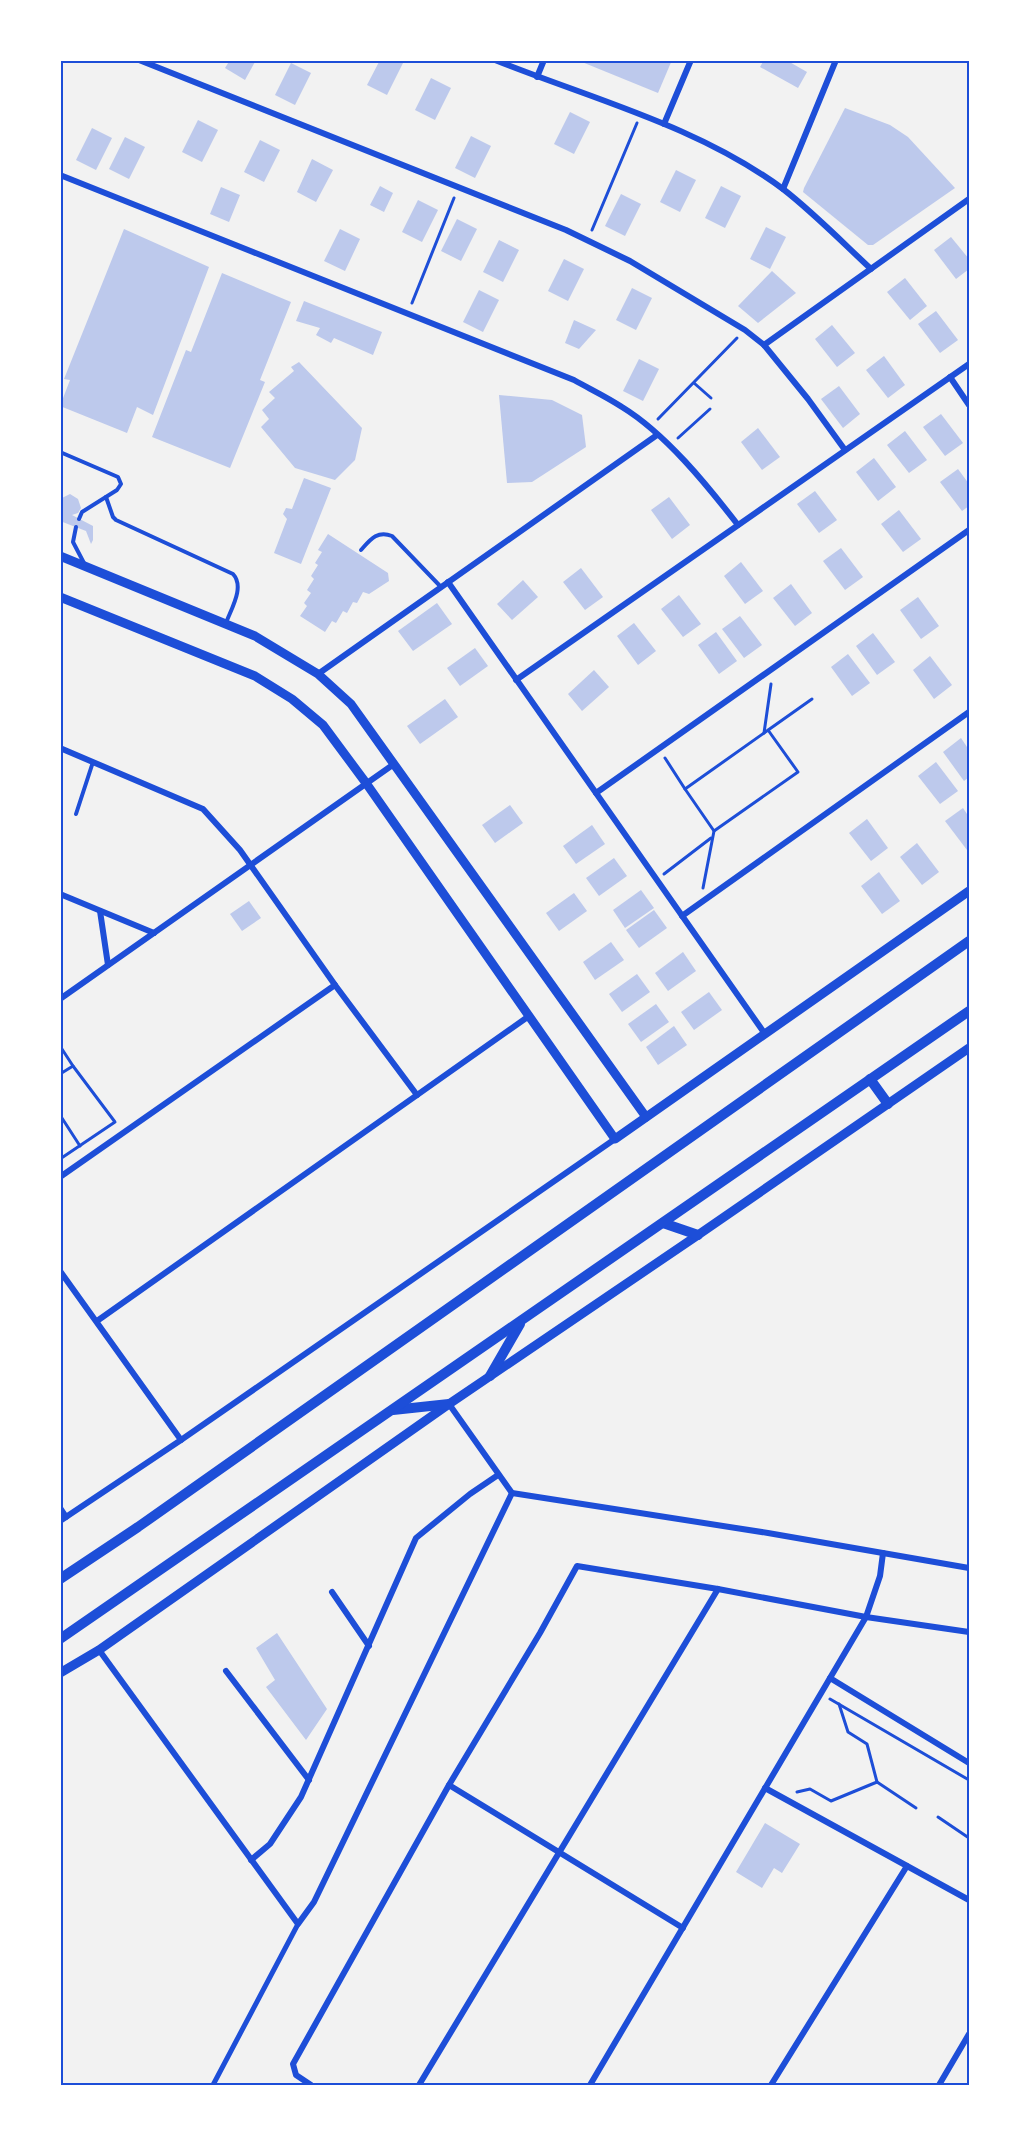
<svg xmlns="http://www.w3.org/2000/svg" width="1029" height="2145" viewBox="0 0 1029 2145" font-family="Roboto,sans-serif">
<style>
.building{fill:#bdc9ec}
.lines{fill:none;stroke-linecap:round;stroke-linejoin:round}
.path{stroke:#1d4ed8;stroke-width:3}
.service{stroke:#1d4ed8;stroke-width:4}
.pedestrian{stroke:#1d4ed8;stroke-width:5}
.minor{stroke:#1d4ed8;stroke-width:6}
.tertiary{stroke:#1d4ed8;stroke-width:9}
.primary{stroke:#1d4ed8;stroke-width:10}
.neatline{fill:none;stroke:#1d4ed8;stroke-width:2}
</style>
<rect width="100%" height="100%" fill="#f2f2f2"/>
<g class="building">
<path d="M230 60H256L245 80 225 68Z"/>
<path d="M380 60H397L403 63 387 95 367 85Z"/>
<path d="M577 60H672L658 93Z"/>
<path d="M764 60H786L807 72 798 88 760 67Z"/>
<path d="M291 63 311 73 295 105 275 95Z"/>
<path d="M431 78 451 88 435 120 415 110Z"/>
<path d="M845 108 890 125 908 137 955 188 873 245H868L803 192 804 188Z"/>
<path d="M570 112 590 122 574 154 554 144Z"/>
<path d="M198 120 218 130 202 162 182 152Z"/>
<path d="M92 128 112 138 96 170 76 160Z"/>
<path d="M471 136 491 146 475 178 455 168Z"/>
<path d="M125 137 145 147 129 179 109 169Z"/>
<path d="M260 140 280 150 264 182 244 172Z"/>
<path d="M312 159 333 170 316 202 297 192Z"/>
<path d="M676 170 696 180 680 212 660 202Z"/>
<path d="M380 186 393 193 384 212 370 205Z"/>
<path d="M721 186 741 196 725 228 705 218Z"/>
<path d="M221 187 240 195 229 222 210 214Z"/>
<path d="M621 194 641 204 625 236 605 226Z"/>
<path d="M418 200 438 210 422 242 402 232Z"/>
<path d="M457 219 477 229 461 261 441 251Z"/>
<path d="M766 227 786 237 770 269 750 259Z"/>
<path d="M124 229 209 267 153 415 137 407 127 433 60 406 70 380 64 379Z"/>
<path d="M340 229 360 239 345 271 324 261Z"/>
<path d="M951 237 969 259V269L956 279 934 250Z"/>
<path d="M499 240 519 250 503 282 483 272Z"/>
<path d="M564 259 584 269 568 301 548 291Z"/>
<path d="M772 271 796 293 758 323 738 306Z"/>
<path d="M222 273 291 302 260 380 265 382 230 468 152 437 186 350 191 352Z"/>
<path d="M905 278 927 306 910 320 887 292Z"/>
<path d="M632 288 652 298 636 330 616 320Z"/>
<path d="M479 290 499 300 483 332 463 322Z"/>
<path d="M304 301 382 332 373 355 334 338 331 343 316 335 320 328 296 321Z"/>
<path d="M936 311 958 340 940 353 918 324Z"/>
<path d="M574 320 596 330 579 349 565 343Z"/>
<path d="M832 325 855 353 837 367 815 339Z"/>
<path d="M884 356 905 385 888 398 866 370Z"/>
<path d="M639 359 659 369 643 401 623 391Z"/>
<path d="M299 362 362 428 355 460 335 480 295 468 261 427 269 419 262 410 275 398 269 392 294 371 291 367Z"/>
<path d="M839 386 860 414 843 428 821 399Z"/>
<path d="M499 395 552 400 582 415 586 447 532 482 507 483Z"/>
<path d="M941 414 963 443 945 456 923 427Z"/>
<path d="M758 428 780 457 762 470 741 442Z"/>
<path d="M905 431 927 460 909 473 887 445Z"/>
<path d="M874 458 896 487 878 501 856 472Z"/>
<path d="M958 469 969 484V506L962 511 940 482Z"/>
<path d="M304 478 331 488 301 564 274 553 287 519 283 514 286 508 292 509Z"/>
<path d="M815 491 837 520 819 533 797 504Z"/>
<path d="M70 494 78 499 81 508 78 513 72 515 93 526V540L91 544 86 531 60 521V511H62L60 502 62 498Z"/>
<path d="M669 497 690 525 672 539 651 510Z"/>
<path d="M899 510 921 539 903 552 881 524Z"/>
<path d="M328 534 388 573 389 581 369 594 363 592 357 603 353 602 347 613 343 611 336 623 332 621 325 632 300 616 307 606 304 603 311 593 307 590 314 579 311 576 318 565 315 563 322 552 318 550Z"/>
<path d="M841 548 863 577 845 590 823 561Z"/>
<path d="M741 562 763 591 745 604 724 576Z"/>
<path d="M581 568 603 597 585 610 563 582Z"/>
<path d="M523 580 538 597 512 620 497 604Z"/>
<path d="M791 584 812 613 795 626 773 598Z"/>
<path d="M679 595 701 624 683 637 661 609Z"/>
<path d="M918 597 939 626 921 639 900 610Z"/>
<path d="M437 603 452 624 413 651 398 631Z"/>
<path d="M740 616 762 645 744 658 722 629Z"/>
<path d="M634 623 656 651 638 665 617 636Z"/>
<path d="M716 632 737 661 719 674 698 645Z"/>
<path d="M873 633 895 662 877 675 856 646Z"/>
<path d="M475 648 488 666 460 686 447 668Z"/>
<path d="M848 654 870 683 852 696 831 667Z"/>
<path d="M930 656 952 685 934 699 913 670Z"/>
<path d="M594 670 609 687 582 711 568 694Z"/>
<path d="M445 699 458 717 420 744 407 726Z"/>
<path d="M961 738 969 750V777L964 781 943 752Z"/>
<path d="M936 762 958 791 940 804 918 776Z"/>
<path d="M510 805 523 823 495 843 482 825Z"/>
<path d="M963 808 969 817V848L967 850 945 821Z"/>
<path d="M867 819 888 848 871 861 849 833Z"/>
<path d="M592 825 605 844 576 864 563 846Z"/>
<path d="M917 843 939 872 922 885 900 857Z"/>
<path d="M614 858 627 876 599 896 586 878Z"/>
<path d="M879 872 900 901 882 914 861 886Z"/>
<path d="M641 890 654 908 625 928 613 910Z"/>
<path d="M574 893 587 911 559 931 546 913Z"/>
<path d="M249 901 261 918 242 931 230 914Z"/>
<path d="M654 910 667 928 639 948 626 930Z"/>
<path d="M611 942 624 960 595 980 583 962Z"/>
<path d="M683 952 696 971 668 991 655 973Z"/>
<path d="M637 974 650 992 622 1012 609 994Z"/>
<path d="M709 992 722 1010 694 1030 681 1012Z"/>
<path d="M656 1004 669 1022 641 1042 628 1024Z"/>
<path d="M674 1026 687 1045 658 1065 646 1047Z"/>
<path d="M277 1633 327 1709 306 1740 266 1687 275 1680 256 1648Z"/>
<path d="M765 1823 800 1844 782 1873 774 1868 762 1888 736 1872Z"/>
</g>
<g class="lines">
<g class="path">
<path d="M592 230 637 123"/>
<path d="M412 303 454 198"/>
<path d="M694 383 711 398"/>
<path d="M658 419 737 338"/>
<path d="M678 438 710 409"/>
<path d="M768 730 798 772 714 831 685 789 812 699"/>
<path d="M764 733 771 684"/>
<path d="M665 758 685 789"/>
<path d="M664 874 711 838"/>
<path d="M703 888 714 831"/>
<path d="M60 1046 73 1066 60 1074"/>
<path d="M60 1115 80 1146"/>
<path d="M60 1159 115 1122 73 1066"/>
<path d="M830 1699 969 1780"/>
<path d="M877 1782 916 1808"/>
<path d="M797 1792 810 1789 831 1801 877 1782 867 1744 848 1732 839 1704"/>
<path d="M938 1817 969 1838"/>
</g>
<g class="service">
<path d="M60 452 118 477 121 484 117 490 82 512 79 519"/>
<path d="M106 497 113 517 116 520 233 574C245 587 231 609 226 623"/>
<path d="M76 527 73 542 85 565"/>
<path d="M361 550C370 540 377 530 392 536L441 587"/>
<path d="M76 814 93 762"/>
</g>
<path class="pedestrian" d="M213 2085 298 1924"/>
<g class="minor">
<path d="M139 60 566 230 630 261 745 330 764 345 808 399 845 450"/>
<path d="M495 60C592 99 698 126 783 189 814 213 842 242 871 269"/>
<path d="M537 77 544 60"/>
<path d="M664 124 691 60"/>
<path d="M60 175 574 380C590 389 607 397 622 407 666 434 707 485 738 525"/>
<path d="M783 189 836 60"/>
<path d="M764 345 969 199"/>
<path d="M950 377 969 405"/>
<path d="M448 582 765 1034"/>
<path d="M318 674 657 435"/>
<path d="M516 680 969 364"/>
<path d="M60 748 203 809 240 850 335 985 417 1095"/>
<path d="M596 793 969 530"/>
<path d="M60 894 154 933"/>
<path d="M100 911 108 965"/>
<path d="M682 916 969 712"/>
<path d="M60 999 394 764"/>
<path d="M60 1177 335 985"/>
<path d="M60 1271 181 1440"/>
<path d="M97 1321 529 1016"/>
<path d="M449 1404 512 1493 768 1533 969 1568"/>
<path d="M60 1508 66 1517"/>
<path d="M60 1521 181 1440 615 1139"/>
<path d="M332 1592 369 1646"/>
<path d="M99 1650 298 1924 314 1902 512 1493"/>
<path d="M226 1671 309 1780"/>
<path d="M830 1678 969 1763"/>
<path d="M449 1785 683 1928"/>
<path d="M765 1788 969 1900"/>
<path d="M251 1860 270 1844 301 1797 416 1538 470 1494 498 1475"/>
<path d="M311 2085 296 2075 293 2064 449 1785 540 1633 577 1566 718 1589 866 1617 969 1632"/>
<path d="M419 2085 718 1589"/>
<path d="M590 2085 866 1617 880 1576 883 1553"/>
<path d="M771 2085 907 1866"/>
<path d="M939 2085 969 2034"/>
</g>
<g class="tertiary">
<path d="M60 556 255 636 318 674 351 704 646 1117"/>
<path d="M60 597 255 676 292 699 323 725 366 783 615 1139 969 891"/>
<path d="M60 1673 99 1650 449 1404 698 1235 969 1048"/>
</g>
<g class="primary">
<path d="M870 1079 888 1104"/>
<path d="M663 1223 698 1235"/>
<path d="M490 1376 520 1324"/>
<path d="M393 1410 449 1404"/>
<path d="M60 1579 138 1527 969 941"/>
<path d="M60 1639 969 1011"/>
</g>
</g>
<rect width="1029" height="2145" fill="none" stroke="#ffffff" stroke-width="123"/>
<rect x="62" y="62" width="906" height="2022" class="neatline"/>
</svg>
